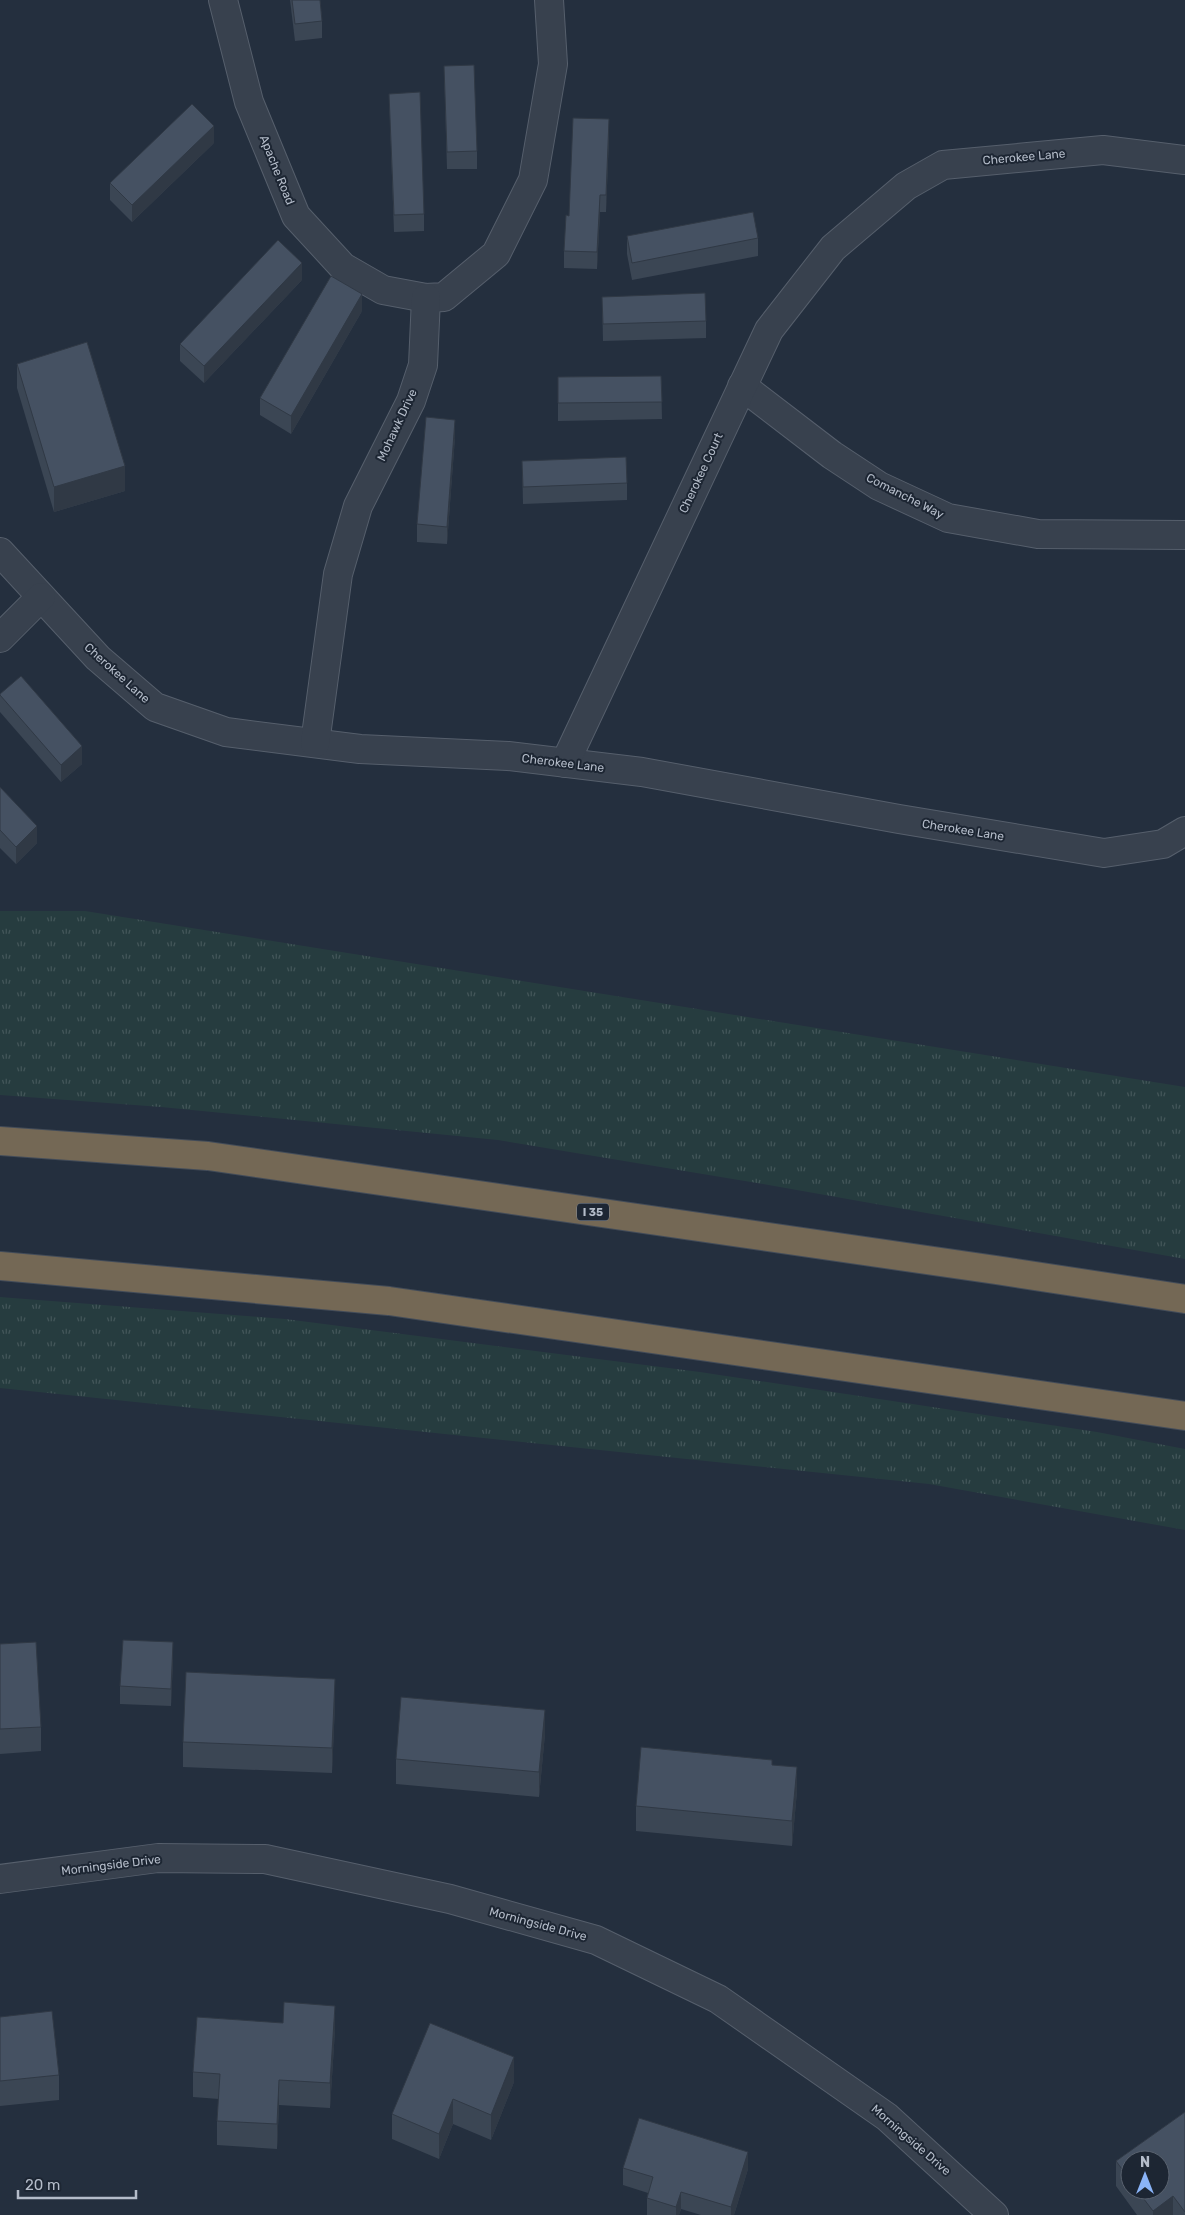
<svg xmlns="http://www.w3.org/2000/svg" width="1185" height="2215" viewBox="0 0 1185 2215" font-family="Rubik,sans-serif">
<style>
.grass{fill:url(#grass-tufts)}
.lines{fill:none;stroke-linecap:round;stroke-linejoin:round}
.minor-casing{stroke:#565f6c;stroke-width:30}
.highway-casing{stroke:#434c59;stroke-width:30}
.minor{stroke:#38414e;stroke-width:28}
.highway{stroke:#746855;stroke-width:28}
.wall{fill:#3b4654;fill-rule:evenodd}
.shaded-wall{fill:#303945}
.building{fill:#455162;stroke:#303945}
.labels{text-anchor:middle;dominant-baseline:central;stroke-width:4;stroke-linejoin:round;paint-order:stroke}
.shield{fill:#1d2633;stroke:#878f9c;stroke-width:1}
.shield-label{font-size:11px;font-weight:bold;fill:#b4bcc9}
.street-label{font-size:12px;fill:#b4bcc9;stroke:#1d2633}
</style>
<defs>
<pattern id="grass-tufts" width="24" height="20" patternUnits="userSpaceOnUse" patternTransform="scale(1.25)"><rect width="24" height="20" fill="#263c3f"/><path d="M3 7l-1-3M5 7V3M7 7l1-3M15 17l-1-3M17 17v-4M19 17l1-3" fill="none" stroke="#435659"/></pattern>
</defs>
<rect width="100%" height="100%" fill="#242f3e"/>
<g class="grass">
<path d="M0 911H85L1185 1087V1259L763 1184 498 1140 161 1107 0 1095Z"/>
<path d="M0 1297 285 1319 700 1372 1097 1432 1185 1449V1530L929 1484 0 1388Z"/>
</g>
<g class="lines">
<defs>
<g id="minor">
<path d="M223 0 249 102 296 216 343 267 383 290 426 298 444 297 496 254 533 180 553 64 549 0"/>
<path d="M742 386 832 455 879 486 948 518 1038 534 1185 535"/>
<path d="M0 552 98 658 155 707 226 732 360 749 508 756 642 772 899 819 1104 853 1163 844 1185 831"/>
<path d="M0 638 41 597"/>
<path d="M315 743 338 574 358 506 411 401 423 365 426 298"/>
<path d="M565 763 769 330 833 248 906 186 943 165 1103 150 1185 160"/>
<path d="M0 1879 158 1858 265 1859 450 1899 596 1940 718 1999 887 2117 994 2215"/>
</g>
<g id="highway">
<path d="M0 1141 208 1156 996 1270 1185 1299"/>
<path d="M0 1266 389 1301 1185 1416"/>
</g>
</defs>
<use href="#minor" class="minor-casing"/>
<use href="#highway" class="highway-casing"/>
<use href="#minor" class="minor"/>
<use href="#highway" class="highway"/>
</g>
<g class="wall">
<path d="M290 0H320L322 21V38L295 41Z"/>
<path d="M444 66 477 151V169H447Z"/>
<path d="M389 94 424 214V231L394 232Z"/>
<path d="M609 136 606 212H600L597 269 564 268V251L569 216Z"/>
<path d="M214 143 132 222 110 200V183Z"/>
<path d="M627 236 758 238V256L632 280 627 254Z"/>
<path d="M302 280 204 383 180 361V344Z"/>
<path d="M602 297 706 321V338L603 341Z"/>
<path d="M362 311 291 434 260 415V398Z"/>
<path d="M17 364 125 491 54 512 17 388Z"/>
<path d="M661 376 662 419 558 421V377Z"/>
<path d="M455 437 447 544 417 542V524Z"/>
<path d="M522 461 627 483V500L523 504Z"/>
<path d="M0 694 82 764 61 782 0 712Z"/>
<path d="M0 787 37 843 16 864 0 848Z"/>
<path d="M0 1644 41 1727V1751L0 1754Z"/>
<path d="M173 1659 171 1706 120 1704V1686Z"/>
<path d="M335 1704 332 1773 183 1767V1742Z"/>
<path d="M545 1734 539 1797 396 1784V1759Z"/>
<path d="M772 1765 797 1791 792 1846 636 1831V1806Z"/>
<path d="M0 2017 59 2075V2100L0 2106Z"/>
<path d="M335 2030 330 2108 279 2105 277 2149 217 2145V2121L219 2099 193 2097V2072Z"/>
<path d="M514 2082 491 2140 453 2124 439 2159 392 2139V2114Z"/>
<path d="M1185 2112V2215H1137L1116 2186V2161ZM1130 2160 1160 2190H1130Z"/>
<path d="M623 2168 748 2169 734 2215H701L681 2209 679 2215H647V2198L648 2193 623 2185Z"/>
</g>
<g class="shaded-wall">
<path d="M609 119V136L606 212V195Z"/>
<path d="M214 126V143L132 222V205Z"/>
<path d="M600 195V212L597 269V252Z"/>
<path d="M302 263V280L204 383V366Z"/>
<path d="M362 294V311L291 434V416Z"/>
<path d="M455 420V437L447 544V527Z"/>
<path d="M125 466V491L54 512V487Z"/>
<path d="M82 746V764L61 782V765Z"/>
<path d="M37 826V843L16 864V847Z"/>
<path d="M173 1642V1659L171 1706V1689Z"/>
<path d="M335 1679V1704L332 1773V1748Z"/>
<path d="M545 1710V1734L539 1797V1772Z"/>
<path d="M797 1767V1791L792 1846V1821Z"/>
<path d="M335 2006V2030L330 2108V2083Z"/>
<path d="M514 2057V2082L491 2140V2115Z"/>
<path d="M279 2080V2105L277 2149V2124Z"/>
<path d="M453 2099V2124L439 2159V2134Z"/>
<path d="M748 2152V2169L734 2215H731V2207Z"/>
<path d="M681 2192V2209L679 2215H676V2207Z"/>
<path d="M1173 2196V2215H1153V2211Z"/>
</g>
<g class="building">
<path d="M292 0H320L322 21 295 24Z"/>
<path d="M474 65 477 151 447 152 444 66Z"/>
<path d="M420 92 424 214 394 215 389 94Z"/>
<path d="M192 104 214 126 132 205 110 183Z"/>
<path d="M573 118 609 119 606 195H600L597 252 564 251 566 215 569 216Z"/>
<path d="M753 212 758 238 632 263 627 236Z"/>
<path d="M278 240 302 263 204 366 180 344Z"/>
<path d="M331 276 362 294 291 416 260 398Z"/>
<path d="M705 293 706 321 603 324 602 297Z"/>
<path d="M87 342 125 466 54 487 17 364Z"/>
<path d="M661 376 662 402 558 403V377Z"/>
<path d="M426 417 455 420 447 527 417 524Z"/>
<path d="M626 457 627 483 523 487 522 461Z"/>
<path d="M21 676 82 746 61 765 0 695V694Z"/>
<path d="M0 787 37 826 16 847 0 830Z"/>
<path d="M123 1640 173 1642 171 1689 120 1686Z"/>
<path d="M36 1642 41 1727 0 1729V1644Z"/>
<path d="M186 1672 335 1679 332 1748 183 1742Z"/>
<path d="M401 1697 545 1710 539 1772 396 1759Z"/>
<path d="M641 1747 772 1760V1765L797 1767 792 1821 636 1806Z"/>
<path d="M284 2002 335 2006 330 2083 279 2080 277 2124 217 2121 220 2074 193 2072 197 2017 283 2023Z"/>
<path d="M52 2011 59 2075 0 2081V2017Z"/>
<path d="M430 2023 514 2057 491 2115 453 2099 439 2134 392 2114Z"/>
<path d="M1185 2112V2212L1173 2196 1153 2211 1137 2190H1160V2160H1130V2180L1116 2161Z"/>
<path d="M639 2118 748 2152 731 2207 681 2192 676 2207 647 2198 653 2177 623 2168Z"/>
</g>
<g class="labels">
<rect class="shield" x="577" y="1203.5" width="32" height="17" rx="4"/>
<g class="shield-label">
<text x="593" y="1212">I 35</text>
</g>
<g class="street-label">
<text transform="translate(1024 157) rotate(-5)">Cherokee Lane</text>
<text transform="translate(277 170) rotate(68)">Apache Road</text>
<text transform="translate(397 425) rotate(-65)">Mohawk Drive</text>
<text transform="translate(701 473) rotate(-65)">Cherokee Court</text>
<text transform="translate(905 496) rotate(27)">Comanche Way</text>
<text transform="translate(117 673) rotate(42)">Cherokee Lane</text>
<text transform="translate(563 763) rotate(7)">Cherokee Lane</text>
<text transform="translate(963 830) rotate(9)">Cherokee Lane</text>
<text transform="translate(111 1865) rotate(-7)">Morningside Drive</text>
<text transform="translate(538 1924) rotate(15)">Morningside Drive</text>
<text transform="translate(911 2140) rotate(41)">Morningside Drive</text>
</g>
</g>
<g transform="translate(1145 2175)"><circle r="24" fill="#1d2633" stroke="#59626f"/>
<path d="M0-4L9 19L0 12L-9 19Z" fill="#8ab4f8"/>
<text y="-8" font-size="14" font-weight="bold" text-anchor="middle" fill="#b4bcc9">N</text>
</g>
<path d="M18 2190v8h118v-8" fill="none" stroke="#b4bcc9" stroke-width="2.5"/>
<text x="25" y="2190" font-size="15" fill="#b4bcc9" stroke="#1d2633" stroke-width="4" paint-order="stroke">20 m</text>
</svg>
